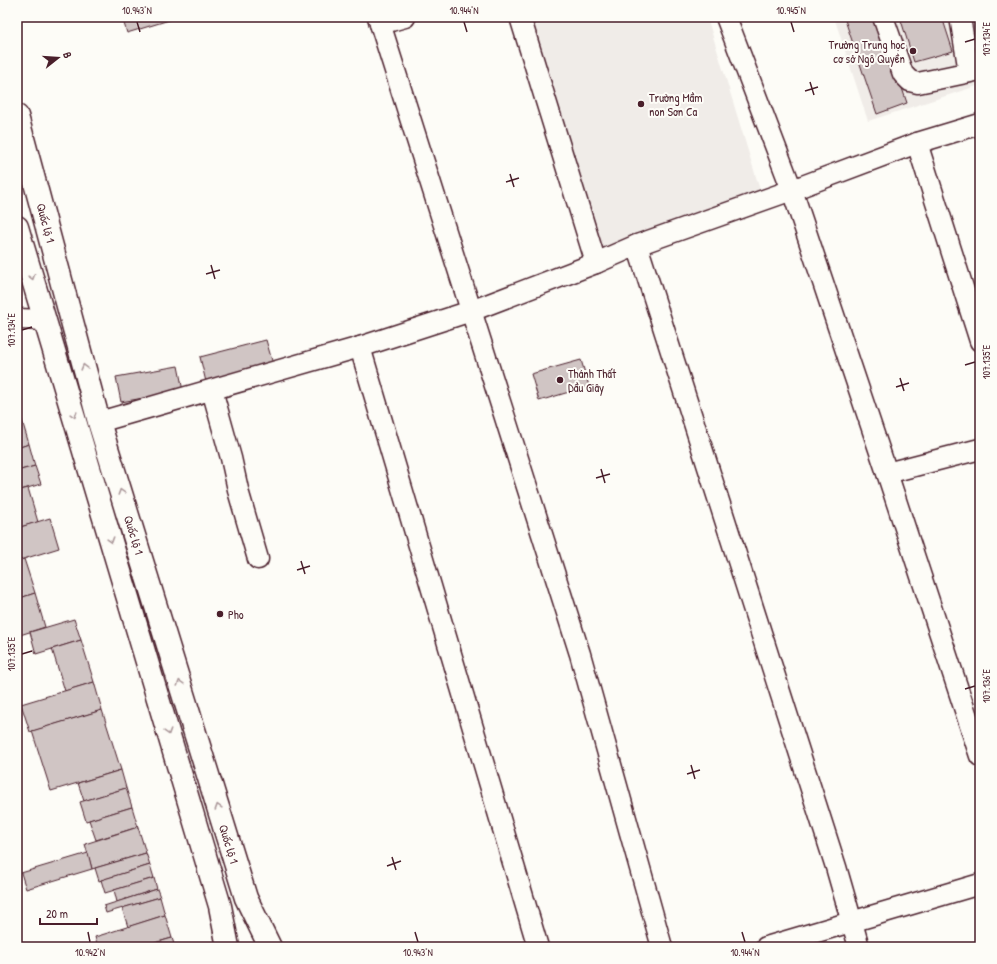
<svg xmlns="http://www.w3.org/2000/svg" width="997" height="964" viewBox="0 0 997 964" font-family="'Patrick Hand',sans-serif">
<style>
.built{fill:#f0ece8}
.building{fill:#d0c5c4;stroke:#4a1f2b}
.lines{fill:none;stroke-linecap:round;stroke-linejoin:round}
.minor-casing{stroke:#4a1f2b;stroke-width:23}
.highway-casing{stroke:#4a1f2b;stroke-width:25}
.minor{stroke:#fdfcf7;stroke-width:20}
.highway{stroke:#fdfcf7;stroke-width:22}
.oneway{stroke:#ac999b}
.ticks{fill:none;stroke:#4a1f2b;stroke-width:1.5}
.poi-dot{fill:#4a1f2b;stroke:#fdfcf7;stroke-width:1.5}
.labels{text-anchor:middle;dominant-baseline:central;stroke-width:4;stroke-linejoin:round;paint-order:stroke}
.poi-label{font-size:12px;fill:#4a1f2b;stroke:#fdfcf7;text-anchor:start}
.street-label{font-size:12px;fill:#4a1f2b;stroke:#fdfcf7}
.neatline{fill:none;stroke:#4a1f2b;stroke-width:1.5}
.ticks-label{font-size:10px;text-anchor:middle;fill:#4a1f2b}
</style>
<rect width="100%" height="100%" fill="#fdfcf7"/>
<filter id="ink" filterUnits="userSpaceOnUse"><feTurbulence type="fractalNoise" baseFrequency=".025" numOctaves="2"/><feDisplacementMap in="SourceGraphic" scale="8" xChannelSelector="R" yChannelSelector="G"/><feConvolveMatrix kernelMatrix="1 2 1 2 8 2 1 2 1" color-interpolation-filters="sRGB"/></filter>
<g filter="url(#ink)">
<g class="built">
<path d="M520 17H707L760 190 596 250Z"/>
<path d="M834 17H980V85L868 121Z"/>
</g>
<g class="building">
<path d="M122 17H179L127 33Z"/>
<path d="M844 17H878L907 103 877 114Z"/>
<path d="M900 17H942L953 51 914 62Z"/>
<path d="M266 340 273 364 206 382 200 357Z"/>
<path d="M581 360 589 386 539 401 531 374Z"/>
<path d="M178 366 183 391 121 402 116 377Z"/>
<path d="M17 405 23 424 17 426Z"/>
<path d="M23 424 29 444 17 448V426Z"/>
<path d="M29 444 35 466 17 471V448Z"/>
<path d="M35 466 41 484 17 491V471Z"/>
<path d="M28 488 38 522 17 528V491Z"/>
<path d="M50 518 59 548 17 561V528Z"/>
<path d="M24 559 35 593 17 599V561Z"/>
<path d="M35 593 45 627 20 635 17 626V599Z"/>
<path d="M74 619 81 640 36 654 30 632Z"/>
<path d="M81 640 94 682 65 691 52 649Z"/>
<path d="M94 682 102 710 30 732 21 704Z"/>
<path d="M102 710 121 770 51 791 32 731Z"/>
<path d="M121 770 126 788 84 801 78 783Z"/>
<path d="M126 788 132 807 86 821 80 802Z"/>
<path d="M132 807 138 827 96 840 89 820Z"/>
<path d="M138 827 146 853 92 869 85 844Z"/>
<path d="M88 853 92 869 26 889 21 873Z"/>
<path d="M146 853 150 865 99 881 95 868Z"/>
<path d="M150 865 154 878 105 893 101 880Z"/>
<path d="M154 878 157 889 117 902 114 890Z"/>
<path d="M157 889 160 897 106 913 104 906Z"/>
<path d="M160 897 165 915 128 927 122 908Z"/>
<path d="M165 915 172 938 141 947H98L95 937Z"/>
<path d="M172 938 175 947H141Z"/>
</g>
<g class="lines">
<defs>
<g id="minor">
<path d="M378 17 580 654 662 947"/>
<path d="M520 17 596 263"/>
<path d="M726 17 792 190 887 473 980 756"/>
<path d="M883 17 903 74 910 81 918 83 980 70"/>
<path d="M960 17 969 72"/>
<path d="M380 24 405 17"/>
<path d="M917 143 980 341"/>
<path d="M637 245 836 867 859 947"/>
<path d="M17 319 45 320"/>
<path d="M360 347 538 947"/>
<path d="M212 390 231 458 239 494 258 559"/>
<path d="M99 422 360 347 471 311 596 263 637 245 792 190 917 143 980 124"/>
<path d="M887 473 980 449"/>
<path d="M766 947 980 884"/>
</g>
<g id="highway">
<path d="M17 116 99 422 246 898 270 947"/>
<path d="M17 227 220 906 228 947"/>
</g>
</defs>
<use href="#minor" class="minor-casing"/>
<use href="#highway" class="highway-casing"/>
<use href="#minor" class="minor"/>
<use href="#highway" class="highway"/>
</g>
<defs><path id="oneway-chevron" d="M-2-3.5L2.5 0L-2 3.5" fill="none" stroke-width="1.6" stroke-linecap="round" stroke-linejoin="round"/></defs>
<g class="oneway">
<use href="#oneway-chevron" transform="translate(32 277) rotate(73)"/>
<use href="#oneway-chevron" transform="translate(84 367) rotate(-105)"/>
<use href="#oneway-chevron" transform="translate(74 415) rotate(73)"/>
<use href="#oneway-chevron" transform="translate(121 492) rotate(-107)"/>
<use href="#oneway-chevron" transform="translate(111 540) rotate(73)"/>
<use href="#oneway-chevron" transform="translate(180 683) rotate(-107)"/>
<use href="#oneway-chevron" transform="translate(168 732) rotate(73)"/>
<use href="#oneway-chevron" transform="translate(218 807) rotate(-107)"/>
</g>
</g>
<path class="ticks" d="M137 22 140 32M464 22 467 32M791 22 794 32M965 42 975 39M810 82 814 95M805 91 818 87M510 174 514 187M506 182 519 178M211 265 215 279M206 274 220 270M22 330 32 327M965 365 975 362M900 378 904 391M896 387 909 383M601 469 605 483M596 478 610 474M301 561 305 574M297 570 310 566M22 654 32 651M965 689 975 686M691 765 695 779M687 774 700 770M392 857 396 870M387 866 401 861M88 932 90 942M415 932 418 942M742 932 745 942"/>
<g class="poi-dot">
<circle cx="913" cy="51" r="4"/>
<circle cx="641" cy="104" r="4"/>
<circle cx="560" cy="380" r="4"/>
<circle cx="220" cy="614" r="4"/>
</g>
<g class="labels">
<g class="poi-label">
<text x="905" y="44" text-anchor="end">Trường Trung học<tspan x="905" dy="14">cơ sở Ngô Quyền</tspan></text>
<text x="649" y="97">Trường Mầm<tspan x="649" dy="14">non Sơn Ca</tspan></text>
<text x="568" y="373">Thánh Thất<tspan x="568" dy="14">Dầu Giây</tspan></text>
<text x="228" y="614">Pho</text>
</g>
<g class="street-label">
<text transform="translate(46 223) rotate(75)">Quốc lộ 1</text>
<text transform="translate(134 535) rotate(73)">Quốc lộ 1</text>
<text transform="translate(229 844) rotate(73)">Quốc lộ 1</text>
</g>
</g>
<rect width="997" height="964" fill="none" stroke="#fdfcf7" stroke-width="44"/>
<g transform="translate(58 58) rotate(73)" stroke="#fdfcf7" stroke-width="3" paint-order="stroke">
<path d="M0-3L7 15L0 10L-7 15Z" fill="#4a1f2b"/>
<text y="-6" font-size="11" font-weight="bold" text-anchor="middle" fill="#4a1f2b">B</text>
</g>
<path d="M40 918v6h57v-6" fill="none" stroke="#4a1f2b" stroke-width="2"/>
<text x="46" y="918" font-size="12" fill="#4a1f2b" stroke="#fdfcf7" stroke-width="3" paint-order="stroke">20 m</text>
<rect x="22" y="22" width="953" height="920" class="neatline"/>
<g class="ticks-label">
<text x="137" y="14">10.943°N</text>
<text x="464" y="14">10.944°N</text>
<text x="791" y="14">10.945°N</text>
<text transform="translate(986 39) rotate(-90)" y="4">107.134°E</text>
<text transform="translate(11 330) rotate(-90)" y="4">107.134°E</text>
<text transform="translate(986 362) rotate(-90)" y="4">107.135°E</text>
<text transform="translate(11 654) rotate(-90)" y="4">107.135°E</text>
<text transform="translate(986 686) rotate(-90)" y="4">107.136°E</text>
<text x="90" y="956">10.942°N</text>
<text x="418" y="956">10.943°N</text>
<text x="745" y="956">10.944°N</text>
</g>
</svg>
